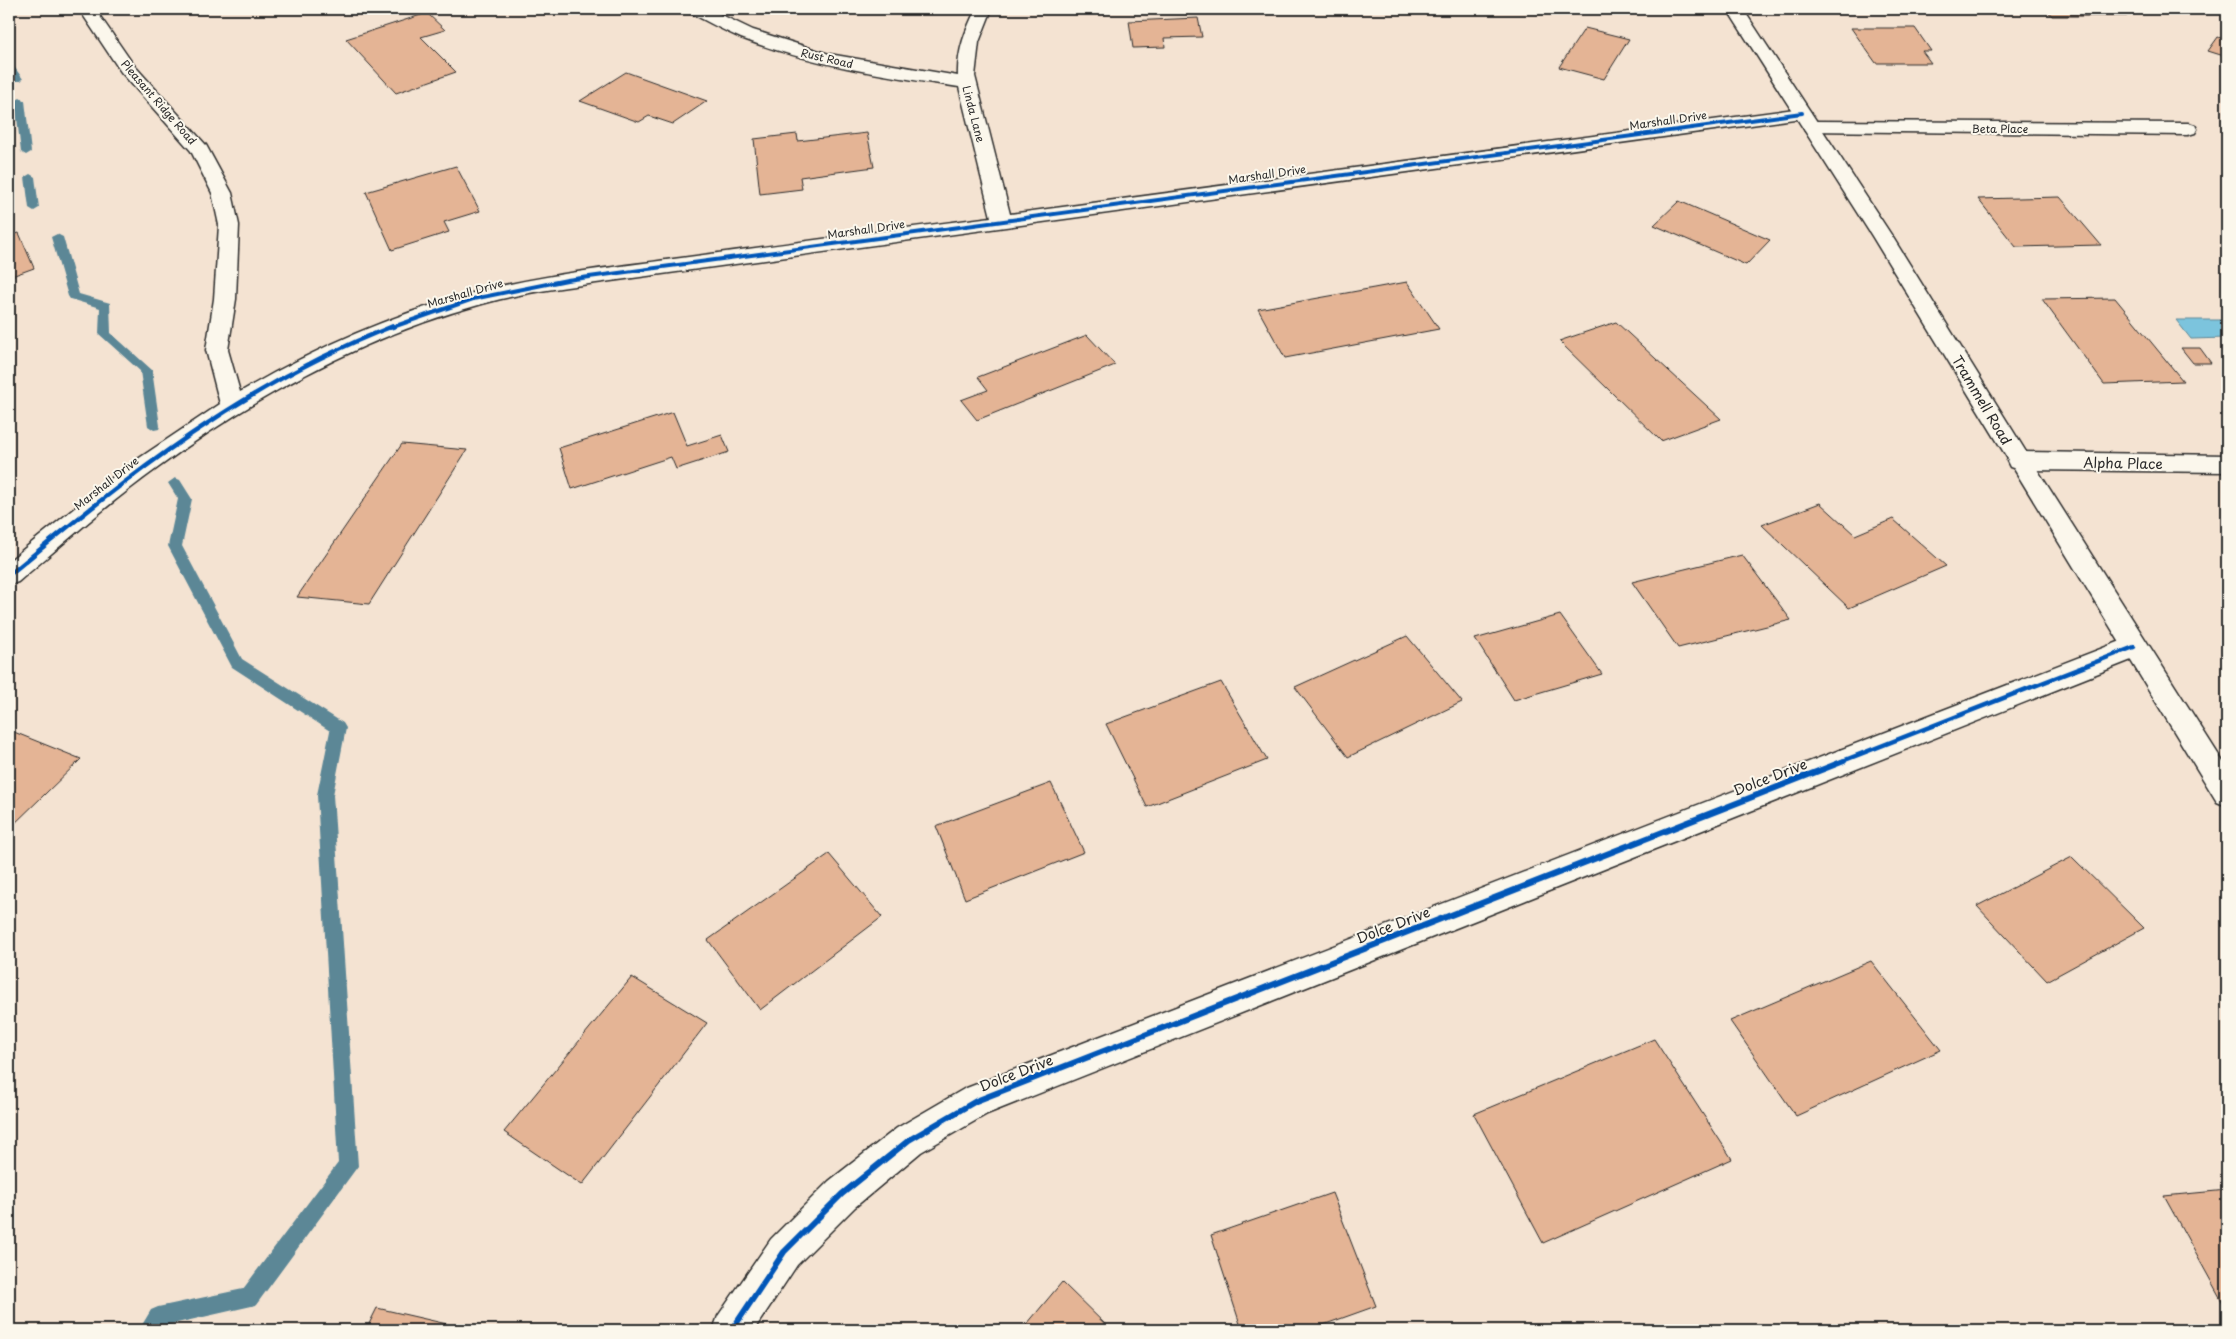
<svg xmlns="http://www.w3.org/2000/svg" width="2236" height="1339" viewBox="0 0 2236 1339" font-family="'Playpen Sans',sans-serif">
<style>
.water{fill:#7cc4dd;stroke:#5c8796}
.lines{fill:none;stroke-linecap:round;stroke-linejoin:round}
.stream{fill:#5c8796;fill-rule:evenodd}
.building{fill:#e4b495;stroke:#2b2b2b}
.street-casing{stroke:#2b2b2b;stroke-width:3}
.secondary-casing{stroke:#2b2b2b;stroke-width:3}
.street{fill:#fbf7ec;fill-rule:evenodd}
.secondary{fill:#fbf7ec;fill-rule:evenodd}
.cycleway-far2-casing{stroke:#fbf7ec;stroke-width:5.5}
.cycleway-far1-casing{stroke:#fbf7ec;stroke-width:8}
.cycleway-casing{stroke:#fbf7ec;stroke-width:9}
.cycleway-far2{stroke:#0057b8;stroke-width:4}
.cycleway-far1{stroke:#0057b8;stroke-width:4.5}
.cycleway{stroke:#0057b8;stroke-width:6}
.labels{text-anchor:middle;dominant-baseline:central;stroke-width:4;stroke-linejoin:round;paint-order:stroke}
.far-street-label{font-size:11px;fill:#2b2b2b;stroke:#fbf7ec}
.street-label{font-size:14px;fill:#2b2b2b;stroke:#fbf7ec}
</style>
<rect width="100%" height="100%" fill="#f4e3d2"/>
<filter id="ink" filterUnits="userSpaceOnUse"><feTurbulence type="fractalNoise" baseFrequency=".02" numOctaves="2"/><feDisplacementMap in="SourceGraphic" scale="10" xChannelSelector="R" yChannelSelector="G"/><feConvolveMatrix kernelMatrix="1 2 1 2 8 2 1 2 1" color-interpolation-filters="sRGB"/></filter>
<g filter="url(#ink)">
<path class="water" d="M2176 320H2227V338L2191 339Z"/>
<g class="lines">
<g class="stream">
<path d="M9 63 12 64 23 79 21 81H15L9 73Z"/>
<path d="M20 98 25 101 31 152 26 155 21 152 15 101Z"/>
<path d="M30 174 35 177 39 208 34 211 29 208 25 177Z"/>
<path d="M57 234 63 237 79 294 110 303 111 333 152 370 160 426 159 429 154 430 148 426 140 371 99 334 100 308 70 299 68 296 51 237Z"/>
<path d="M175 478 180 480 192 499 182 546 242 659 343 723 346 728 333 795 358 1166 256 1305 164 1326 161 1330H139L151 1310 158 1307 243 1289 338 1163 317 795 330 731 232 667 168 546 178 499 168 483Z"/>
</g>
</g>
<g class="building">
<path d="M2046 9H2120L2127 16H2052Z"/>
<path d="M427 13 445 30 421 37 456 72 396 93 346 39Z"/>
<path d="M1198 18 1202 37 1164 38 1165 47 1133 48 1129 21Z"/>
<path d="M1585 28 1629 39 1604 79 1559 67Z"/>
<path d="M1851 28H1915L1931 51H1922L1931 63H1876Z"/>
<path d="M2218 37 2227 40V57L2208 51Z"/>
<path d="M626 72 707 101 673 124 649 116 639 122 580 101Z"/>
<path d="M867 133 874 167 800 177 802 189 760 194 754 139 797 134 798 141Z"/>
<path d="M456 166 480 211 444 222 449 232 392 250 366 192Z"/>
<path d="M2060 197 2101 245 2016 247 1978 199Z"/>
<path d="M1679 201 1770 240 1746 265 1654 225Z"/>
<path d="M19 233 34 268 9 277V236Z"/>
<path d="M1407 282 1439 329 1285 358 1258 309Z"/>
<path d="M2115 298 2183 381 2104 384 2042 299Z"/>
<path d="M1616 322 1721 419 1661 441 1559 341Z"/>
<path d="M1087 335 1115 365 977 420 961 400 988 390 978 377Z"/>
<path d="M2181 348H2200L2211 363H2193Z"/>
<path d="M673 412 687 446 722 435 729 452 676 469 671 457 572 489 559 448Z"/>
<path d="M402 444 467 450 369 604 297 597Z"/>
<path d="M1820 503 1855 535 1893 519 1946 566 1849 608 1762 525Z"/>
<path d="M1742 555 1791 620 1678 648 1632 582Z"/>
<path d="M1560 615 1602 674 1514 700 1475 639Z"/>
<path d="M1407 636 1462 702 1348 757 1295 687Z"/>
<path d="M1221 682 1267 760 1147 807 1106 724Z"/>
<path d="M9 730 81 759 9 829Z"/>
<path d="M1051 783 1084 852 965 899 936 826Z"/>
<path d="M829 854 882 917 760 1010 708 940Z"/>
<path d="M2072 857 2144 928 2047 981 1977 906Z"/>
<path d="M1871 961 1941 1050 1796 1116 1730 1021Z"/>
<path d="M632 977 707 1023 582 1185 504 1132Z"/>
<path d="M1654 1039 1732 1159 1543 1243 1474 1114Z"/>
<path d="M2227 1190V1310L2164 1196Z"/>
<path d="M1332 1193 1376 1306 1309 1330H1242L1211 1235Z"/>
<path d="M1062 1282 1111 1330H1022Z"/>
<path d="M377 1308 473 1330H366Z"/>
</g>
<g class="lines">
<defs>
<g id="street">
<path d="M79 9H95L133 64 206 145 232 193 239 225 236 299 228 350 240 392C310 351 386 317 465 295 535 275 609 268 681 258 784 244 888 230 991 217L959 87C886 76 811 65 741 38 724 31 707 21 690 13L688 9H709L753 30 829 54 958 76C957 52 965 31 976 9H992L979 42 975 76 1010 214 1802 108 1808 109 1811 113 1808 117 1802 118 567 287C538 291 510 296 482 304 365 336 256 396 159 467 110 502 64 543 18 582L9 585V561L123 469 220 404 206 350 214 299 219 225 212 193 191 151 121 72Z"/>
<path d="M1812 121 2188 123 2195 125 2197 129 2195 133 2188 135 1805 131 1803 127 1805 123Z"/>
<path d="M2019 452 2227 455V472L2019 470 2010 467 2007 461 2010 455Z"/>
<path d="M2134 636 2144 639 2148 647 2144 655 987 1114 921 1152 855 1207 797 1265 754 1330H713L718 1316 771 1239 829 1181 897 1128 964 1089Z"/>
</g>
<path id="secondary" d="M1727 9H1743L1892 236 2028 455 2227 768V806L2217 802 1872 236Z"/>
</defs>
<use href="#street" class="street-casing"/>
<use href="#secondary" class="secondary-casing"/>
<use href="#street" class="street"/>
<use href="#secondary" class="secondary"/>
<defs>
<path id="cycleway-far2" d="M390 328 473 299 567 280 1802 113"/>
<g id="cycleway-far1">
<path d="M9 575C131 474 244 384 393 326"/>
<path d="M1840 762 2134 647"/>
</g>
<path id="cycleway" d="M732 1330 784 1252 842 1194 909 1140 976 1101 1844 761"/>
</defs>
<use href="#cycleway-far2" class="cycleway-far2-casing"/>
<use href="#cycleway-far1" class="cycleway-far1-casing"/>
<use href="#cycleway" class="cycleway-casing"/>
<use href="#cycleway-far2" class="cycleway-far2"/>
<use href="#cycleway-far1" class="cycleway-far1"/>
<use href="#cycleway" class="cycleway"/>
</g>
</g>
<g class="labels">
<g class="far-street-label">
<text transform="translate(827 58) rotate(13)">Rust Road</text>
<text transform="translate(159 102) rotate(49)">Pleasant Ridge Road</text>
<text transform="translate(974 114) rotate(75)">Linda Lane</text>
<text transform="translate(1668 120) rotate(-8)">Marshall Drive</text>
<text x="2000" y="128">Beta Place</text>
<text transform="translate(1267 174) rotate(-8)">Marshall Drive</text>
<text transform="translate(866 229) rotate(-8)">Marshall Drive</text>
<text transform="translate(465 293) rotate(-16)">Marshall Drive</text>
<text transform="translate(106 483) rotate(-38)">Marshall Drive</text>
</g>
<g class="street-label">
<text transform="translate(1982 400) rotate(59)">Trammell Road</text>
<text transform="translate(2123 463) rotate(1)">Alpha Place</text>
<text transform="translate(1770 777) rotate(-21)">Dolce Drive</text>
<text transform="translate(1393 925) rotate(-21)">Dolce Drive</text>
<text transform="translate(1016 1073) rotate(-21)">Dolce Drive</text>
</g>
</g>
<rect width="2236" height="1339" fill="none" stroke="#fbf7ec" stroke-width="30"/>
<rect x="15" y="15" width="2206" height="1309" fill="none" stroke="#2b2b2b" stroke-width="2" filter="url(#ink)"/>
</svg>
